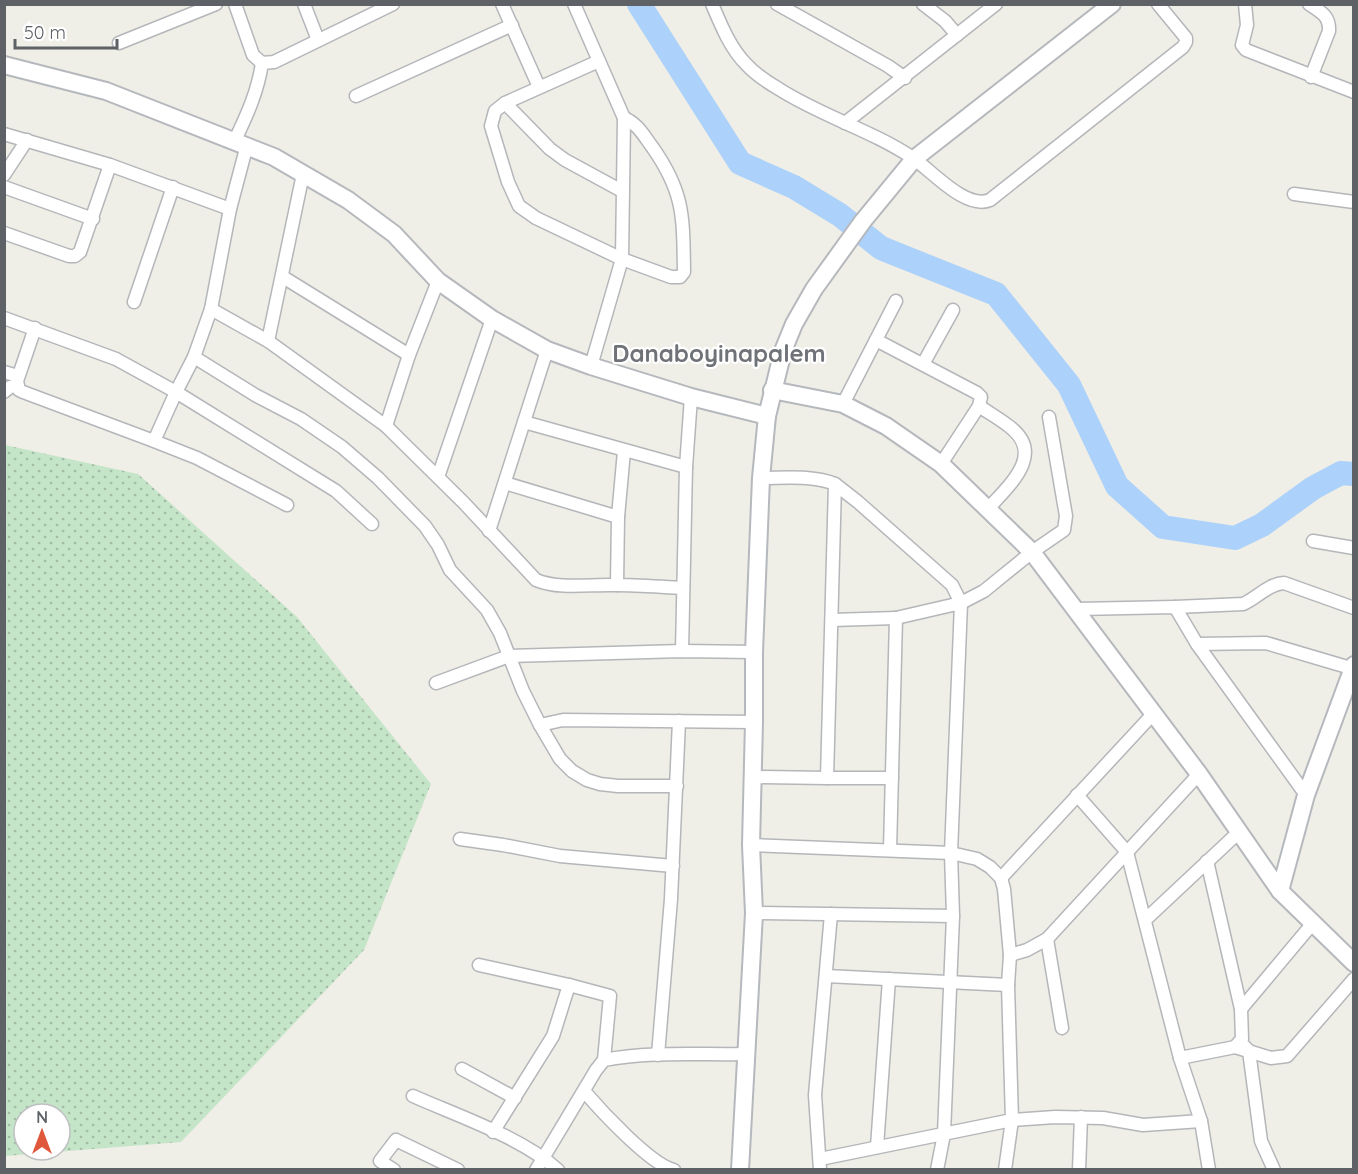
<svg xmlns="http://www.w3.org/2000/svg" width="1358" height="1174" viewBox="0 0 1358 1174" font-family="Quicksand,sans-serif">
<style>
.grass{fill:url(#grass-dots);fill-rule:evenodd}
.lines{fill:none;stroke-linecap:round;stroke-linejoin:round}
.river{stroke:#acd1fa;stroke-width:24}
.street-casing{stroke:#b4b6ba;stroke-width:15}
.secondary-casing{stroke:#b5b8bd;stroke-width:20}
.street{stroke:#fff;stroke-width:12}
.secondary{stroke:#fff;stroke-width:16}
.labels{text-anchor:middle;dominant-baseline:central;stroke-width:4.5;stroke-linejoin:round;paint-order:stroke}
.district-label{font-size:24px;font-weight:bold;fill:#6f7378;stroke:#fff}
</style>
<defs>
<pattern id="grass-dots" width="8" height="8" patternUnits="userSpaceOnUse" patternTransform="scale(1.5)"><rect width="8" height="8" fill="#c5e5c8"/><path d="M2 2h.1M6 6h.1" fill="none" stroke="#a3bda6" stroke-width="1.8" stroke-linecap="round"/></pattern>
</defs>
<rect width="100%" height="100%" fill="#efeee7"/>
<path class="grass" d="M5 445 138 474 297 617 431 784 364 950 181 1142 5 1156ZM24 1114H60V1150H24Z"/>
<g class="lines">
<path class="river" d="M639 4 740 163 794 187 840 215 881 248 996 294 1069 385 1117 486 1163 527 1235 538 1262 525 1313 488 1341 473 1354 474"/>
<defs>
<g id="street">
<path d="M235 4 253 55 262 63"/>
<path d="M304 4 318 40"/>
<path d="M502 4 539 87"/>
<path d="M574 4 624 118 622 259 591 366"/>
<path d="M712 4C721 25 730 48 746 64 755 74 767 82 779 89 821 116 871 130 913 158 933 172 966 210 990 200L1183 47 1186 42V38L1158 4"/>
<path d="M777 4 888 66 905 78"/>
<path d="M923 4 945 21 957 35"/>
<path d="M1245 4 1247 25 1242 45 1246 50 1354 92"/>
<path d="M1309 4C1321 12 1330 16 1329 31L1311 77"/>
<path d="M119 43 216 4"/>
<path d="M599 61 505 103 550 149 565 160 622 191"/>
<path d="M356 96 512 25"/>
<path d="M505 103 495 111 491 126 508 182 519 206 536 218 622 259 671 277H680L684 272C683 218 685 194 653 148 644 136 638 124 624 118"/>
<path d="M845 123 996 4"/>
<path d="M4 134 110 165 230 209 247 145"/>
<path d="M235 140C247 115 258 91 262 63L274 62 393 4"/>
<path d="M4 175 27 140"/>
<path d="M4 187 93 219"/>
<path d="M1294 194 1354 202"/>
<path d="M4 233 69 256H75L80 252 110 165"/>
<path d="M283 277 409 355"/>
<path d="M134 302 173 187"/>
<path d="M211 309 268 341 386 426 464 503 536 580C560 590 591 584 616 585 638 585 661 587 683 588"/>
<path d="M4 318 116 359 176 392 194 357 211 309 230 209"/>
<path d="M35 328 17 381 19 390 23 392 154 441 176 392 336 491 372 524"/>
<path d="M876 340 977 393 981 397 979 406 941 464"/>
<path d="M268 341 303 174"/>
<path d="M194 357 255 395 301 419 342 447 378 478 425 526 438 545 450 570 487 610 500 633 523 691 540 725 560 759 572 771 587 780 600 784 618 786H677"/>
<path d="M923 364 953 310"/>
<path d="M4 372 18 376"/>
<path d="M4 392 10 387 17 386"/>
<path d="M843 404 896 301"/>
<path d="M979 406C989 413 1000 419 1010 427 1046 455 1008 486 988 509"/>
<path d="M524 422 686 467"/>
<path d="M386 426 409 355 438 281"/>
<path d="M154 441 197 458 287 505"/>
<path d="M438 477 492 319"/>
<path d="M505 483 618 517 617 585"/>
<path d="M835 484 858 502 952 585 961 603 984 591 1032 552 1064 530 1066 516 1049 417"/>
<path d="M618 517 624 451"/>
<path d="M489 531 547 350"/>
<path d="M1313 541 1354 548"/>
<path d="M1175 607 1243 604C1257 598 1268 584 1284 583L1354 608"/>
<path d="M1077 609 1175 607 1197 644 1306 795"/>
<path d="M832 620 896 618"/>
<path d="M1197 644 1266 643 1354 669"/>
<path d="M682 651 686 467 691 397"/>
<path d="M436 683 509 656 682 651 754 652"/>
<path d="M540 725 563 720 754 722"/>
<path d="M753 777 827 778 835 484C813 475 785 478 761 478"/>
<path d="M827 778H892"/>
<path d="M1077 795 1127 852 1180 1058 1201 1121 1209 1170"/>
<path d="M460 839 503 845 560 856 673 866"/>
<path d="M751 845 951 853 977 859 990 867 1001 878 1004 889 1010 955 1008 985 1012 1120 1005 1170"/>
<path d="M890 850 896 618 961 603 951 853 953 916"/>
<path d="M1001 878 1153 714"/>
<path d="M754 913 953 916 944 1134 937 1170"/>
<path d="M1145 920 1240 831"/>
<path d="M1047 939 1062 1028"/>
<path d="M1010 955 1027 950 1047 939 1199 774"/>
<path d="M479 965 569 985 610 996 604 1060"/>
<path d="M826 976 1008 985"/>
<path d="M1241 1009 1313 923"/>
<path d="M1244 1046 1249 1051 1261 1141 1274 1170"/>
<path d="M1235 1047 1271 1058 1287 1056 1354 979"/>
<path d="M658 1055 671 899 679 721"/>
<path d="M1180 1058 1235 1047 1242 1039 1241 1009 1207 861"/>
<path d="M462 1069 515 1098"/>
<path d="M584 1091C601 1111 651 1165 674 1170"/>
<path d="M413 1096C458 1116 521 1137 558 1170"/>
<path d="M493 1132 553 1036 569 985"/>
<path d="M877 1147 889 979"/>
<path d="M820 1159 1012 1120 1055 1117 1103 1118 1143 1125 1201 1121"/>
<path d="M394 1170 380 1161 396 1140 458 1170"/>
<path d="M536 1170 596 1070 604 1060C650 1051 699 1055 746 1054"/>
<path d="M820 1170 815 1095 831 914"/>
<path d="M1079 1170 1081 1117"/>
</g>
<g id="secondary">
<path d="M4 65 106 91 274 157 348 200 394 234 438 281 492 319 547 350 591 366 691 397 767 416"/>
<path d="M772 390 843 404 886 426 941 464 1032 552 1199 774 1280 891 1354 963"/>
<path d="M1280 891 1306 795 1354 665"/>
<path d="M740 1170 754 913 751 845 754 722V652L761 478 767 416 783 351 794 324 814 289 863 221 914 159 1112 4"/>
</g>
</defs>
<use href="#street" class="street-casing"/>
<use href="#secondary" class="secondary-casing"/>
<use href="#street" class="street"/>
<use href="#secondary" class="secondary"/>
</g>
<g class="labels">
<g class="district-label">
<text x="719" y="353">Danaboyinapalem</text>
</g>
</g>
<rect width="1358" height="1174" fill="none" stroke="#5e6166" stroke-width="12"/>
<g transform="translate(42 1132)"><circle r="28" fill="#ffffff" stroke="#bfc0c2" stroke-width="1.5"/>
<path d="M0-4.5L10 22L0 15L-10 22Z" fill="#e0583c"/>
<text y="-9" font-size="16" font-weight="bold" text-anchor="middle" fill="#5e6166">N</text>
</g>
<path d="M15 39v9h102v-9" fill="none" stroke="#5e6166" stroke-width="3"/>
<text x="24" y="39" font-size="18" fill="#5e6166" stroke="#ffffff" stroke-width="4.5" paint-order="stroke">50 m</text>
</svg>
